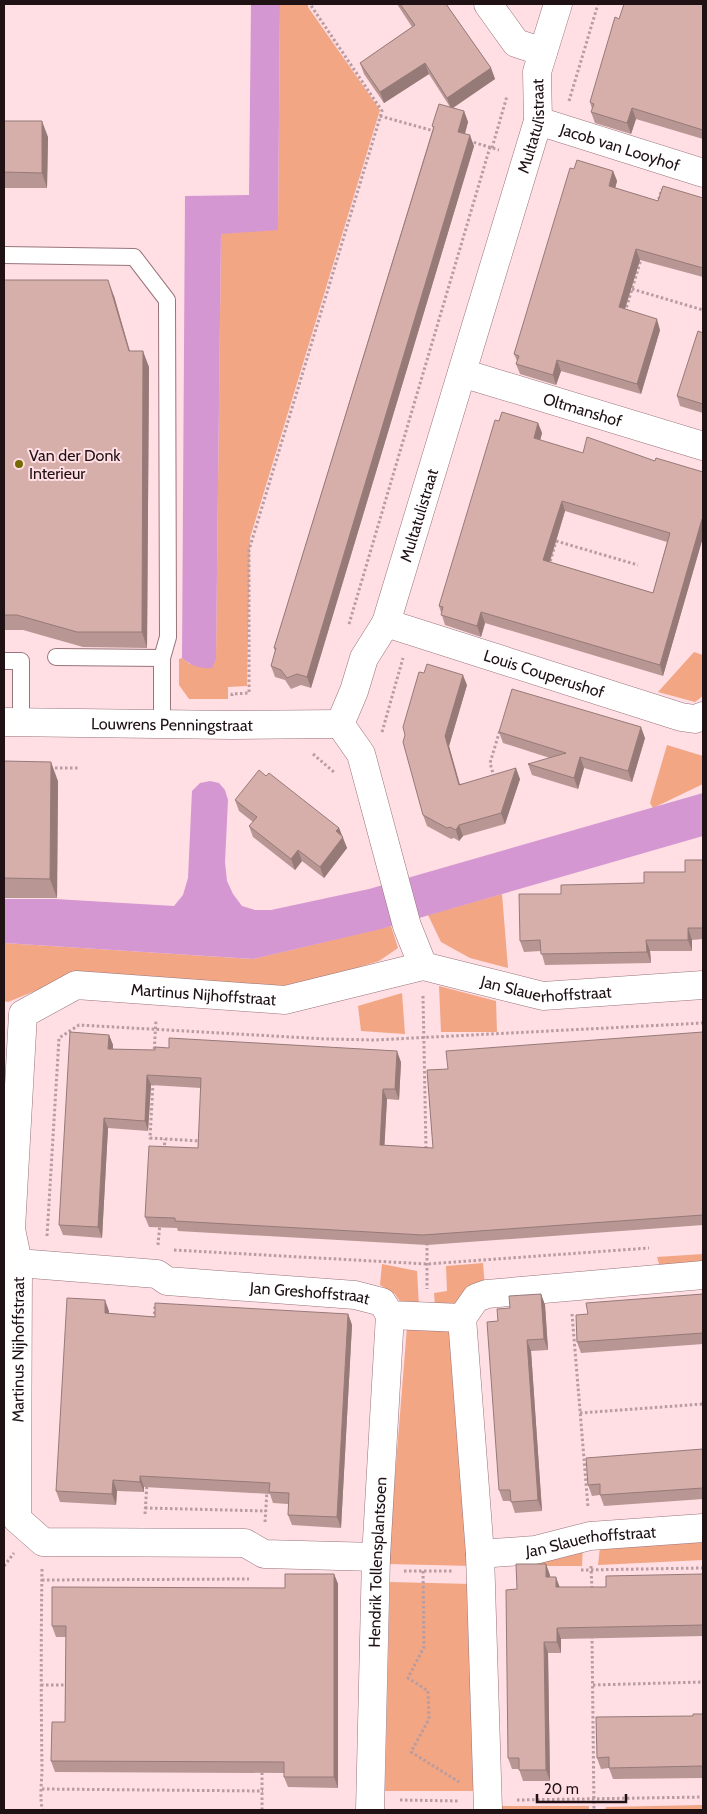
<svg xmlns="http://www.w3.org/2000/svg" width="707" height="1814" viewBox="0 0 707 1814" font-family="Cabin,sans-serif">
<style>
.green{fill:#f2a684}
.water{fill:#d597d2}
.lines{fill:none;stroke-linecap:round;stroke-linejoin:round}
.lane-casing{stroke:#98747b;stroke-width:18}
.street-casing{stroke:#98747b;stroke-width:29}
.path{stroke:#b79ca1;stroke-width:3;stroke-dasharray:2.5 2.5;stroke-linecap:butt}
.lane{stroke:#fff;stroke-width:16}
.street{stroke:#fff;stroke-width:28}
.wall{fill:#b89693;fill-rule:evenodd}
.shaded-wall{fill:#967a78}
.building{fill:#d6afab;stroke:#967a78;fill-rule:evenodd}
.poi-dot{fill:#766a02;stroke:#ffdee4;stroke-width:2}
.labels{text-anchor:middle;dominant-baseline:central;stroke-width:4;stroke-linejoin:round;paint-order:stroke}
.street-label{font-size:16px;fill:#1f1114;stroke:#ffdee4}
.poi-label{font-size:16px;fill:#1f1114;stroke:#ffdee4;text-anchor:start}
</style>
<rect width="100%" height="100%" fill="#ffdee4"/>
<g class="green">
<path d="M280 4H308V7L380 110 250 538 247 686 228 687V699H189L179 685V659L182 658 190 664 216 659 221 233 278 229Z"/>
<path d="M694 652 703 655V696L695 702 658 692Z"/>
<path d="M667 745 703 756V784L653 808 650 803Z"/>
<path d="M502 894 508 968 470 958 441 942 428 915Z"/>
<path d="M391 926 398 948 379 961 291 988 74 975 8 1002 4 1001V943L253 959Z"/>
<path d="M439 986 496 1001 497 1032H441Z"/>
<path d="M402 993 405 1034 361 1031 358 1006Z"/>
<path d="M703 1254V1265L660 1267 657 1257Z"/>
<path d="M483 1263 485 1288 460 1309 435 1306 434 1293 447 1291 446 1266Z"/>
<path d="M382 1264 417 1271 419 1306H403L395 1294 380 1285Z"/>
<path d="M407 1327H455L473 1566 388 1564Z"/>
<path d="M703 1538V1560L598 1565 600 1547Z"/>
<path d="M583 1544 582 1566H495Z"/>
<path d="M390 1582 472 1584 478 1791H385Z"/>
<path d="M703 1805V1810H605L606 1807Z"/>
<rect x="500" y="1806" width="89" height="4"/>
</g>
<g class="water">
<path d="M251 4H280L278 230 221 234 216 659 212 668C199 669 192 666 182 658L185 196 249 195Z"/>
<path d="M210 781 219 783 225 790 228 800 225 862 227 881 233 894 242 906 255 910H271L369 889 703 793V836L381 929 253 959 4 943V899H55L174 906 183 895 188 878 192 791 200 783Z"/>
</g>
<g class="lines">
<defs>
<g id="lane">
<path d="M4 255 134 257 167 300 168 637 162 658V724"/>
<path d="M56 657 162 658"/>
<path d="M4 661H21V723"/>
</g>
<g id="street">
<path d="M488 4 516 43 543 52"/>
<path id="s1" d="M538 121 703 173"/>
<path id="s2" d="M462 373 703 446"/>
<path id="s3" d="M386 623 681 717 695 719 703 716"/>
<path id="s4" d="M4 722 232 725 340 724"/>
<path id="s5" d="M423 966 407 926 361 754 340 724 354 691 364 658 386 623 538 121 537 72 558 4"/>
<path id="s6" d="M18 1263 157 1274 167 1281 355 1295 382 1302 390 1315 462 1318 476 1298 487 1294 703 1275"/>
<path d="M462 1318 480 1554 488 1810"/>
<path id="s7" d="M480 1554 535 1550 590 1536 703 1528"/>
<path id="s8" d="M376 1557 264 1554 245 1543 43 1542 17 1519 18 1263 11 1229 23 1014 76 985 285 1000 423 966 543 996 703 985"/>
<path id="s9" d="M370 1810 376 1557 390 1315"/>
</g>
</defs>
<use href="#lane" class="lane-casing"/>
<use href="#street" class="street-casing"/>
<g class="path">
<path d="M569 101 598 4"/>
<path d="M380 116 434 131"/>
<path d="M469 141 499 150"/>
<path d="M492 148 507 96"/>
<path d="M657 204 662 189"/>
<path d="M632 289 703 310"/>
<path d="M625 312 642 256"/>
<path d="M556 541 638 565"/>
<path d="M549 566 556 541"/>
<path d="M349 624 490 147"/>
<path d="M232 696V694L249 693V550L382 111 310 4"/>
<path d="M382 732 403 658"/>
<path d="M313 754 335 773"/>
<path d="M50 768H80"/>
<path d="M494 777 490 763 500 730"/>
<path d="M423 996 426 1149"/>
<path d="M154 1054 156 1020"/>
<path d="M153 1083 150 1138 200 1141"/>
<path d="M164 1150 165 1139"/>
<path d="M47 1236 59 1038 79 1025 326 1039 375 1040 703 1023"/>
<path d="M427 1243V1289"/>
<path d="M158 1245 160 1223"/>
<path d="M174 1250 427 1264 649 1248"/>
<path d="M572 1314 588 1507"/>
<path d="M154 1319 155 1306"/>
<path d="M580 1413 703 1404"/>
<path d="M145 1508 266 1511"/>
<path d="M145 1514 147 1483"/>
<path d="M265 1522 267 1491"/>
<path d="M4 1566 14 1553"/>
<path d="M591 1566 592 1590"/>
<path d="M42 1569C41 1635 41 1702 42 1769 42 1778 39 1803 43 1810"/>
<path d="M581 1570 703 1568"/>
<path d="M404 1571H453"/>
<path d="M423 1571 424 1647 408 1678 428 1691 429 1719 411 1752 459 1782"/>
<path d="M42 1580 249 1579"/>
<path d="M592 1636 594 1810"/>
<path d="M41 1685H68"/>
<path d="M593 1685 703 1682"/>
<path d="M42 1789 263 1791"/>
<path d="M400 1800 458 1801"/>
<path d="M517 1800 703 1797"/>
<path d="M262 1810V1771"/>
</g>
<use href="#lane" class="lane"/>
<use href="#street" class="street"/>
</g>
<g class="wall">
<path d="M397 4H446L491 68 495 79 453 108 464 111 468 122 465 134 474 146 311 688 301 685 291 689 285 680 275 677 271 666 275 651 274 648 433 128 432 126 450 107 429 74 384 103 364 74 360 63 412 27Z"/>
<path d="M703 4V139L636 119 631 134 595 123 591 112 592 109 590 102 619 19Z"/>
<path d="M4 121 48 137 47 188H4Z"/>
<path d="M574 169 613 171 617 181 615 188 658 201 703 198V277L640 260 625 309 660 330 641 394 561 371 556 385 520 374 516 364 517 361 514 354Z"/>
<path d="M4 280 114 296 130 351 149 367 147 648 83 647 23 630H4Z"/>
<path d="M703 333V413L680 406 677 396Z"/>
<path d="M499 421 538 423 542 433 540 440 583 453 655 461 703 472V537L663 676 485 623 481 637 445 625 439 606ZM565 511 667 542 653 593 550 562Z"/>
<path d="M467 685 449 746 459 784 520 779 505 824 463 836 459 841 454 838 451 839 427 826 423 815 405 735Z"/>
<path d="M499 732 645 738 632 782 584 768 578 789 532 775 528 764 550 758 503 743Z"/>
<path d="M4 761 58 781 57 898H4Z"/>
<path d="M266 776 339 828 347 848 324 878 302 861 295 870 253 837 249 826 253 822 239 811 235 800Z"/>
<path d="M703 860V939L692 940V951H650L651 963 545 965 541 951 524 952 520 941 561 894 644 883 685 872Z"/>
<path d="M703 1032V1225L427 1245 178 1231 177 1228 149 1227 145 1217 198 1148 201 1088 151 1085 148 1131 108 1128 102 1238 63 1235 59 1225 109 1035 113 1045V1049L401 1062 399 1100 387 1099 384 1145 433 1148 448 1069Z"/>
<path d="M541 1294 545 1305 548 1350 531 1351 542 1511 515 1513 511 1501H503L499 1490 498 1321 510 1308Z"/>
<path d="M703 1294V1344L581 1353 577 1342 588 1314Z"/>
<path d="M109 1311V1314L155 1317 348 1314 352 1325 341 1528 292 1525 288 1515V1504L273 1503 270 1494 144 1487V1492L117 1491 116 1505 60 1502 56 1491Z"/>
<path d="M703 1449V1499L604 1506 600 1495 592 1496 588 1485Z"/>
<path d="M546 1564 550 1577 560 1587H606L703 1574V1636L561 1639V1653H548L550 1781H523L519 1769H512L508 1758 517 1589Z"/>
<path d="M334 1574 338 1584V1788L288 1787 284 1777V1773L55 1772 51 1761 65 1722 66 1637H56L52 1626 285 1588Z"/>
<path d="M703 1714V1778L613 1779 609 1768 601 1769 597 1758 693 1716Z"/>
</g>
<g class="shaded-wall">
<path d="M425 63 429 74 384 103 380 92Z"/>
<path d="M491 68 495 79 451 109 447 98Z"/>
<path d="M632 108 636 119 631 134 627 123Z"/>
<path d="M464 111 468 122 462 143 458 132Z"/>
<path d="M42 121 48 137 47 188 42 173Z"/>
<path d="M470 135 474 146 311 688 307 677Z"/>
<path d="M613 171 617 181 613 197 609 186Z"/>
<path d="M636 249 640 260 622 318 619 307Z"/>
<path d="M108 280 114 296 134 367 129 351Z"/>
<path d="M657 319 660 330 641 394 637 384Z"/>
<path d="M143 351 149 367 147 648 142 632Z"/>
<path d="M557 360 561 371 556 385 553 375Z"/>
<path d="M538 423 542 433 538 449 534 438Z"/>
<path d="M562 501 565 511 547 570 543 560Z"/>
<path d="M702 519 703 523V537L663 676 660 665Z"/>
<path d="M481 612 485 623 481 637 477 626Z"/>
<path d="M463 675 467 685 449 746 463 795 459 785 445 736Z"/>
<path d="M641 727 645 738 632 782 628 771Z"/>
<path d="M580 757 584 768 578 789 574 778Z"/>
<path d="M51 762 58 781 57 898 50 879Z"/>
<path d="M516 768 520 779 505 824 501 813Z"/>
<path d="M459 825 463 836 459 841 456 830Z"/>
<path d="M339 828 347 848 324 878 320 867 336 831Z"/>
<path d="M298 850 302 861 295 870 291 859Z"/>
<path d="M688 928 692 940V951L688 940Z"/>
<path d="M646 940 650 951 651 963 647 952Z"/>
<path d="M109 1035 113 1045 112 1059 108 1049Z"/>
<path d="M397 1051 401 1062 399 1100 395 1089Z"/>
<path d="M147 1075 151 1085 148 1131 145 1121Z"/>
<path d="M383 1089 387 1099 384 1155 380 1145Z"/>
<path d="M104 1118 108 1128 102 1238 98 1227Z"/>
<path d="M541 1294 545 1305 548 1350 544 1339Z"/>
<path d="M105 1300 109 1311 108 1324 105 1313Z"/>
<path d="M348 1314 352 1325 341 1528 337 1517Z"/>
<path d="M527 1340 531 1351 542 1511 538 1500Z"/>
<path d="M140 1476 144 1487V1492L140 1482Z"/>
<path d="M113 1480 117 1491 116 1505 112 1494Z"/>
<path d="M546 1564 550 1575V1588L546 1577Z"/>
<path d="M334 1574 338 1584V1788L334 1777Z"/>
<path d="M556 1577 560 1588 556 1587Z"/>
<path d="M557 1628 561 1639V1653L557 1642Z"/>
<path d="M544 1642 548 1653 550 1781 546 1770Z"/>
</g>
<g class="building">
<path d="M400 4H446L491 68 447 98 425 63 380 92 360 63 415 25Z"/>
<path d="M624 4H703V130L632 108 627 123 591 112 594 104 590 102 615 17 619 19Z"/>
<path d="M439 104 464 111 458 132 470 135 307 677 297 674 287 678 281 670 271 666 276 648H274L434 127 432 126Z"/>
<path d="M4 121H42V173L4 172Z"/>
<path d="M577 160 613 171 609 186 658 201 663 186 703 198V268L636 249 619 307 657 319 637 384 557 360 553 375 516 364 519 356 514 354 570 168 574 169Z"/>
<path d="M4 280H108L129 351H143L142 632H77L17 615H4Z"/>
<path d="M698 331 703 333V404L677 396Z"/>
<path d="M502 412 538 423 534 438 583 453 587 437 655 461 656 458 703 472V519H702L660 665 481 612 477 626 441 615 443 607 439 606 495 420 499 421ZM562 501 670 533 653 593 543 560Z"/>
<path d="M427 664 463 675 445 736 459 785 516 768 501 813 459 825 456 830 450 827 447 828 423 815 403 742 405 735 403 727 419 672 424 673Z"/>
<path d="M512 689 641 727 628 771 580 757 574 778 528 764 566 753 499 732Z"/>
<path d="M4 761 51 762 50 879 4 878Z"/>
<path d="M259 770 266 776 269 773 339 828 336 831 343 837 320 867 298 850 291 859 249 826 257 817 235 800Z"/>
<path d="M685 860H703V928H688V940H646L647 952 541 954 540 940 520 941 519 894H561V885L644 883V872H685Z"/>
<path d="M70 1032 109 1035 108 1049 155 1050V1047L169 1048V1038L397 1051 395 1089H383L380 1145 433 1148 427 1070 448 1069 446 1051 703 1032V1215L423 1235 175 1221V1218L145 1217 149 1146 198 1148 201 1078 147 1075 145 1121 104 1118 98 1227 59 1225Z"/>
<path d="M541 1294 544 1339 527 1340 538 1500 511 1502 510 1490H499L487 1322 498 1321 497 1309 510 1308 509 1296Z"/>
<path d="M703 1294V1333L577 1342 576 1315 588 1314 586 1303Z"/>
<path d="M67 1298 105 1300V1313L155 1317V1303L348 1314 337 1517 288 1515 289 1493 269 1492 270 1483 140 1476V1482L113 1480 112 1494 56 1491Z"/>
<path d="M703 1449V1488L600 1495V1484L588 1485 586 1458Z"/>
<path d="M516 1564H546V1577H556V1587H606V1576L703 1574V1625L557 1628V1642H544L546 1770H519V1758H508L506 1590 517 1589Z"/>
<path d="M285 1574H334V1777H284V1762L51 1761 52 1722H65L66 1626H52V1587L285 1588Z"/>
<path d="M693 1714H703V1766L609 1768V1757L597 1758 596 1717 693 1716Z"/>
</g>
<circle class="poi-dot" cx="19" cy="464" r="5"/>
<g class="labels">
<g class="street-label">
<text stroke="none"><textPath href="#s5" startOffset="888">Multatulistraat</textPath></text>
<text stroke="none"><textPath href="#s1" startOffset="86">Jacob van Looyhof</textPath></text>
<text stroke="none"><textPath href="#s2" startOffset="126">Oltmanshof</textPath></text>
<text stroke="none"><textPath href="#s5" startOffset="482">Multatulistraat</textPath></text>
<text stroke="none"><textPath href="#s3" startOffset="166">Louis Couperushof</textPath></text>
<text stroke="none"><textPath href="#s4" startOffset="168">Louwrens Penningstraat</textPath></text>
<text stroke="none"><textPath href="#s8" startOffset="1415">Jan Slauerhoffstraat</textPath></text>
<text stroke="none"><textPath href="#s8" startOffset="1065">Martinus Nijhoffstraat</textPath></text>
<text stroke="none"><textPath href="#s6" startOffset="295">Jan Greshoffstraat</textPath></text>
<text stroke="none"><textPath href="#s8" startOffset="540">Martinus Nijhoffstraat</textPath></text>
<text stroke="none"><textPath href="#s7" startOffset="112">Jan Slauerhoffstraat</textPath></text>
<text stroke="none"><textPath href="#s9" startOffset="248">Hendrik Tollensplantsoen</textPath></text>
</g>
<g class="poi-label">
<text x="29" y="455">Van der Donk<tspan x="29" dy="18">Interieur</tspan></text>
</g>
</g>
<rect width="707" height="1814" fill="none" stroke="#1f1114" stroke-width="10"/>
<path d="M537 1794v8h89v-8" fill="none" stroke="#1f1114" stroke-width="2.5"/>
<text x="544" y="1794" font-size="15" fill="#1f1114" stroke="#ffdee4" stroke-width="4" paint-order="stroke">20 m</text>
</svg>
